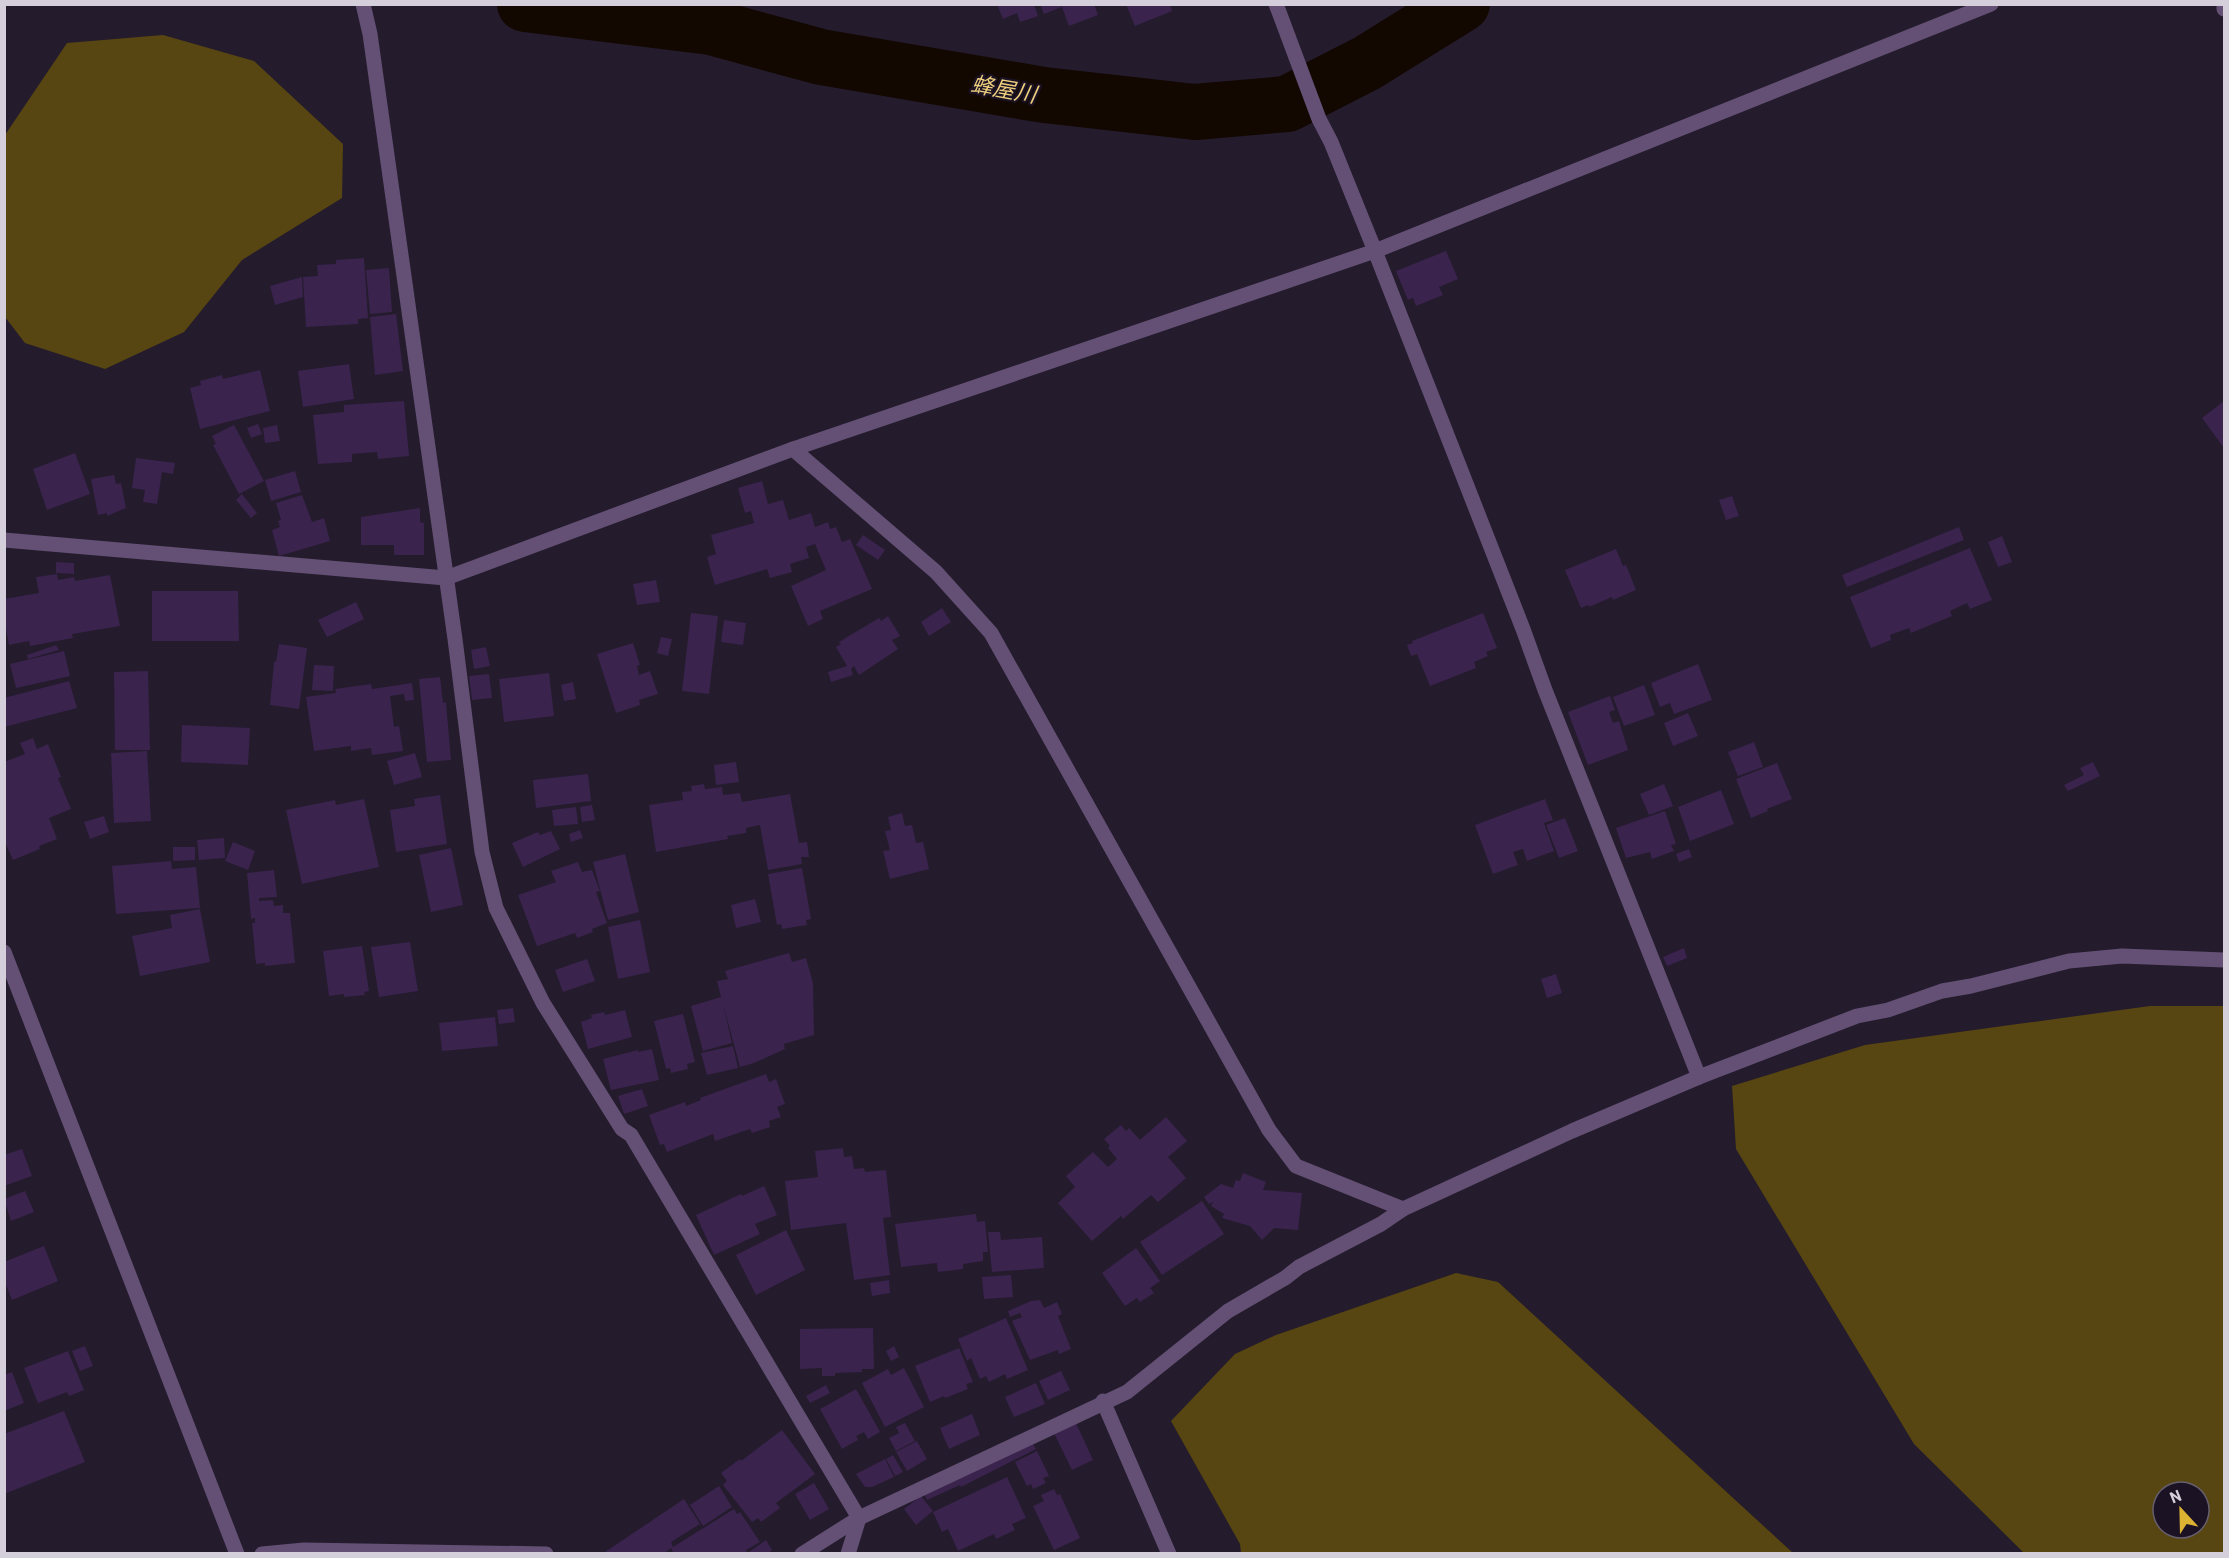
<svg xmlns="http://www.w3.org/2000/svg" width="2229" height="1558" viewBox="0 0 2229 1558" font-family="Barlow,'Noto Sans JP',sans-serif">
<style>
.green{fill:#574611;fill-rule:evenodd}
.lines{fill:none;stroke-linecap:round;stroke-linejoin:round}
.river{stroke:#120800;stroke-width:56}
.building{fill:#3a234d}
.minor{stroke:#635074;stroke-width:15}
.tertiary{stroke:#635074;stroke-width:15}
.labels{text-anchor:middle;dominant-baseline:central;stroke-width:4.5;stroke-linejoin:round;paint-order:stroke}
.water-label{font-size:22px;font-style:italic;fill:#eecf7d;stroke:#1b1223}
</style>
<rect width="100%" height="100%" fill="#241b2d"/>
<g class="green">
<path d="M163 35 254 61 343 144 342 198 242 260 184 332 105 369 25 343 5 317V135L67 43Z"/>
<path d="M2150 1006H2224V1553H2024L1914 1444 1736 1149 1732 1086 1865 1045ZM2163 1492H2199V1528H2163Z"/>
<path d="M1456 1273 1498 1282 1793 1553H1241L1240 1544 1171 1421 1235 1354 1276 1335Z"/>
</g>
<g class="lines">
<path class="river" d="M525 4 711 27 821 57 1044 95 1195 112 1287 104 1367 63 1462 4"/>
</g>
<g class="building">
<path d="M997 4H1034L1038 16 1020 22 1017 13 1003 19Z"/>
<path d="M1040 4H1094L1098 15 1069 26 1062 7 1044 14Z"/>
<path d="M1126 4H1170L1172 11 1135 26Z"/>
<path d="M1446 251 1458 279 1439 287 1443 295 1416 306 1413 298 1408 300 1396 271Z"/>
<path d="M364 258 368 318 358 319V324L306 327 303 277 318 276 317 265 336 264V260Z"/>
<path d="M389 268 392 312 370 314 366 270Z"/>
<path d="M302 277 303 297 275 305 270 286Z"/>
<path d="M396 314 403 371 375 375 370 317Z"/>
<path d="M349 364 354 399 303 407 298 371Z"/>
<path d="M260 370 270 411 200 429 190 388 201 385 200 381 222 375 223 379Z"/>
<path d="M404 401 409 456 378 459 377 452 352 454V462L318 464 313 415 344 412V405Z"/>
<path d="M2224 401V448L2202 418Z"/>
<path d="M258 424 262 434 251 438 247 428Z"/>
<path d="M234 425 264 481 239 494 213 445 216 444 212 436Z"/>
<path d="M277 425 280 441 265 443 263 428Z"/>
<path d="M75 453 90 494 47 510 33 469Z"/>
<path d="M136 458 175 463 173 474 162 472 157 504 143 502 145 490 132 488Z"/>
<path d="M295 471 301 492 271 501 265 480Z"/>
<path d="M114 475 116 484 121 483 126 508 107 516V513L98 515 91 479Z"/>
<path d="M762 481 768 504 783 500 789 520 811 513 815 527 828 522 830 529 836 527 842 542 850 539 872 589 820 611 823 619 808 626 791 586 826 570 815 544 806 547 809 558 790 564 792 572 770 578 767 569 715 585 707 557 716 554 711 535 754 523 751 511 745 513 738 488Z"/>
<path d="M242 494 257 513 251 518 236 500Z"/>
<path d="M302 495 312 522 324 518 330 541 279 556 272 530 280 527 278 521 281 520 276 503Z"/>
<path d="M1732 496 1739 516 1726 520 1719 500Z"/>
<path d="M420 508V522L424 523V555H394V545H361V517Z"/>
<path d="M1959 527 1964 540 1847 587 1842 575Z"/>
<path d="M863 535 885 550 878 560 856 545Z"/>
<path d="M2002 536 2012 562 1998 567 1988 542Z"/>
<path d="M1970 548 1992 600 1970 609 1967 603 1950 611 1952 616 1911 633 1909 628 1890 635 1891 640 1871 648 1850 597Z"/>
<path d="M1616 549 1623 566 1626 565 1636 590 1613 600 1612 597 1589 607 1588 605 1581 608 1565 570Z"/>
<path d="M56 562 74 563V574L56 573Z"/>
<path d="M57 574 58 580 74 577 75 581 110 575 120 626 72 634 73 638 30 646 29 641 9 645 4 617V599L39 593 36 577Z"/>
<path d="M656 580 660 602 637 605 633 584Z"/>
<path d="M152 591H238L239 641H152Z"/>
<path d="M356 602 364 619 327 637 318 620Z"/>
<path d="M942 608 951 622 929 636 921 622Z"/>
<path d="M691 613 718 616 709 694 682 691Z"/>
<path d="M1483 613 1497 648 1486 652 1488 656 1474 662 1476 668 1430 686 1417 654 1411 656 1407 645 1413 643 1412 641Z"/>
<path d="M888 616 900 636 892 640 898 649 859 675 854 666 851 669 853 675 831 682 828 672 847 666 836 647 841 644 839 642 879 618 881 621Z"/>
<path d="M724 620 746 623 743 645 721 642Z"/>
<path d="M661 637 672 639 668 656 657 653Z"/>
<path d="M633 643 640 665 637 666 639 675 650 671 658 694 639 700 640 705 616 713 597 654Z"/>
<path d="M279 644 307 648 299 709 270 705 274 662H276Z"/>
<path d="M56 645 59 650 28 659 27 655Z"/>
<path d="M486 647 490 666 474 669 471 650Z"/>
<path d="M64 651 70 676 16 688 10 664Z"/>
<path d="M1698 664 1712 700 1674 714 1670 703 1660 707 1651 683Z"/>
<path d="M314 665 334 666 333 691 312 690Z"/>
<path d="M148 671 150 750H115L114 672Z"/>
<path d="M549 673 554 716 504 722 499 679Z"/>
<path d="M489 674 492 698 472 700 469 676Z"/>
<path d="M440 677 443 703 446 702 451 760 427 762 419 679Z"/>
<path d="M69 681 77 708 4 727V698Z"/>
<path d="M573 682 576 699 564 701 561 685Z"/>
<path d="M412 683 414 700 405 701 404 694 390 696 394 727 399 726 403 751 372 755 371 748 351 751V746L314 751 306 697 336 693 335 689 371 684 372 689Z"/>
<path d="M1644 685 1655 715 1624 726 1613 697Z"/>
<path d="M1610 696 1615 710 1609 712 1613 723 1619 721 1628 750 1588 765 1568 712Z"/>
<path d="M1688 713 1698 736 1673 746 1664 723Z"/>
<path d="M182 725 250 728 248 765 181 762Z"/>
<path d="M33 738 37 749 48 744 61 777 58 778 71 809 49 818 57 839 39 846 40 849 13 860 4 840V762L25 754 20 743Z"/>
<path d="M1754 742 1763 767 1738 776 1728 752Z"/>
<path d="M147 751 151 821 114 823 111 753Z"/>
<path d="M415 753 422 777 394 785 387 761Z"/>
<path d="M736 762 739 782 716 785 714 765Z"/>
<path d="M2093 762 2100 776 2068 791 2064 785 2084 775 2080 768Z"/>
<path d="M1777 763 1792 799 1767 809 1768 811 1751 818 1736 779Z"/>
<path d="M588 774 591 801 536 808 533 780Z"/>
<path d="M704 784 705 789 722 787 723 795 740 793 742 802 790 794 799 843 807 842 809 857H801L802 864 768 870 760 825 746 828V833L727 836 728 839 656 852 649 805 683 800 682 792 692 791 691 786Z"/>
<path d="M1664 784 1673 806 1649 815 1640 794Z"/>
<path d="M1721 790 1734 824 1690 841 1678 807Z"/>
<path d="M440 795 447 844 396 852 390 810 415 806 414 799Z"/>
<path d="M364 799 379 867 302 884 286 810 335 800 336 805Z"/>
<path d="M1545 799 1553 820 1544 823 1554 851 1527 861 1523 849 1513 852 1518 865 1493 874 1475 825Z"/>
<path d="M592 805 595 820 582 822 580 807Z"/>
<path d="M576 807 578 824 554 826 552 810Z"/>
<path d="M1665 811 1676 844 1671 845 1674 851 1652 859 1650 852 1626 858 1616 828Z"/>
<path d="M902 813 905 826 912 825 916 843 923 842 929 869 890 879 883 851 890 850 885 831 891 830 888 817Z"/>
<path d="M104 816 109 832 90 839 84 822Z"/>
<path d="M1565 818 1578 851 1559 858 1546 825Z"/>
<path d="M580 830 583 838 571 842 569 834Z"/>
<path d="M551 831 560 849 523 867 512 843 538 832 540 835Z"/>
<path d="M224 838 225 858 199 860 197 840Z"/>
<path d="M233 842 255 851 248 870 225 861Z"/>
<path d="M173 847H195V860L173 861Z"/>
<path d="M451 848 463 905 431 912 419 855Z"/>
<path d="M1689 849 1692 857 1679 862 1676 854Z"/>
<path d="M625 854 639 912 608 920 593 862Z"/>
<path d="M171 861 172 869 196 867 200 908 116 914 112 866Z"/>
<path d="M578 862 582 872 592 870 600 891 596 892 607 923 592 929 593 932 577 938 575 933 537 946 518 895 556 882 551 871Z"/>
<path d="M802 868 811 919 806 920 807 925 782 929 781 924 777 925 768 874Z"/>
<path d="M274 870 277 897 259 898V901L273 900 274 906 283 905V913H290L295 963 265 966V963L256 964 252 923H255V918L251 919 247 873Z"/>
<path d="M755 899 761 922 736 928 731 905Z"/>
<path d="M200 909 210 962 140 976 132 936 172 928 170 915Z"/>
<path d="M640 920 650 972 618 979 608 927Z"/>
<path d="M410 942 418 991 379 997 371 947Z"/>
<path d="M362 946 369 991 364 992 365 995 344 997V994L329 996 323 951Z"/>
<path d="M1684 948 1687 958 1667 966 1663 957Z"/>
<path d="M789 953 792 962 806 958 813 983 814 1035 784 1044 785 1049 754 1063 740 1067 723 1004 732 1043 703 1051 691 1006 721 997 717 981 728 979 725 971Z"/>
<path d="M587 959 595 981 563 992 555 970Z"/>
<path d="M1556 974 1562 993 1547 998 1541 979Z"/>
<path d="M513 1008 515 1022 499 1024 497 1010Z"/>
<path d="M625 1010 632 1037 588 1049 581 1022 592 1018 591 1015 604 1012 605 1015Z"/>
<path d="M683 1014 695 1062 687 1064 688 1069 671 1073 670 1068 666 1069 654 1021Z"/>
<path d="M495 1017 498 1046 442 1051 439 1023Z"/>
<path d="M733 1046 738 1068 707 1075 701 1053Z"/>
<path d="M652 1049 659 1080 611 1090 603 1059 638 1050V1052Z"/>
<path d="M766 1074 769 1082 776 1079 785 1104 777 1107 781 1117 769 1121 770 1127 752 1133 750 1129 715 1141 713 1134 667 1152 664 1144 660 1145 649 1115 685 1102 686 1106 701 1100 700 1098Z"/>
<path d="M642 1089 648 1106 624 1114 618 1096Z"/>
<path d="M1166 1117 1187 1141 1168 1157 1186 1178 1158 1202 1151 1195 1123 1219 1121 1216 1092 1241 1058 1203 1075 1187 1066 1176 1093 1152 1108 1167 1117 1159 1108 1148 1110 1146 1104 1139 1121 1125 1126 1131 1129 1128 1140 1140Z"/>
<path d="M843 1148 844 1157 852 1156 854 1169 864 1168 865 1172 886 1170 891 1217 883 1218 890 1275 854 1280 846 1223 791 1230 785 1181 818 1177 815 1151Z"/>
<path d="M22 1149 32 1176 4 1186V1155Z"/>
<path d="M1243 1173 1266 1182 1263 1190 1302 1193 1298 1230 1274 1228 1262 1240 1250 1226 1222 1218 1224 1214 1211 1206 1213 1202 1209 1204 1204 1197 1221 1184 1233 1188 1236 1180 1240 1181Z"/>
<path d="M764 1186 777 1215 755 1224 760 1234 714 1255 696 1215 741 1194 742 1196Z"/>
<path d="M25 1191 34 1212 11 1221 4 1199Z"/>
<path d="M1202 1201 1224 1234 1162 1275 1140 1242Z"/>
<path d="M976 1214 977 1222 985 1221 988 1252H983V1261L963 1264V1269L938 1272 937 1263 901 1267 895 1224Z"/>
<path d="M786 1230 805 1270 756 1295 736 1255Z"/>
<path d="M988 1232H1000L1001 1240 1042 1237 1044 1268 992 1272Z"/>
<path d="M44 1246 58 1281 12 1300 4 1280V1262Z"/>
<path d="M1136 1248 1160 1281 1150 1288 1154 1293 1140 1302 1137 1298 1125 1306 1102 1273Z"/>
<path d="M1011 1275 1013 1297 984 1299 982 1277Z"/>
<path d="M889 1280 890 1293 872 1296 870 1283Z"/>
<path d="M1040 1300 1044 1308 1057 1302 1062 1314 1058 1316 1071 1349 1059 1354 1058 1350 1030 1360 1012 1321 1022 1317 1020 1313 1010 1317 1008 1311 1031 1301Z"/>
<path d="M1006 1318 1028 1370 1007 1379 1005 1374 989 1382 986 1376 980 1379 971 1358 967 1361 958 1339Z"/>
<path d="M873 1328 874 1369H862V1372L835 1373V1376H822V1368L800 1369V1329Z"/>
<path d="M85 1346 93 1366 80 1371 72 1351Z"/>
<path d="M894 1346 899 1357 891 1361 886 1351Z"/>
<path d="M959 1348 973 1382 966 1384 968 1389 945 1398 944 1396 930 1402 915 1366Z"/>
<path d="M68 1351 84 1390 69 1396 67 1392 38 1403 24 1368Z"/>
<path d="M904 1368 924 1407 885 1427 862 1383 888 1369 891 1375Z"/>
<path d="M1061 1371 1070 1390 1048 1400 1039 1381Z"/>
<path d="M12 1372 24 1403 4 1411V1375Z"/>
<path d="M1036 1383 1045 1404 1014 1417 1005 1397Z"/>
<path d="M826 1385 830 1393 810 1403 806 1396Z"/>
<path d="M856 1389 880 1432 868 1439 864 1432 856 1436 858 1440 842 1449 820 1409Z"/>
<path d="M64 1411 85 1462 4 1494V1434Z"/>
<path d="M972 1414 980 1435 949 1449 940 1428Z"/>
<path d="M905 1423 915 1441 896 1451 889 1438 899 1433 896 1427Z"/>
<path d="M1076 1423 1093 1460 1072 1470 1054 1433Z"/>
<path d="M782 1430 815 1474 776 1503 780 1508 761 1522 758 1518 752 1522 723 1485 727 1481 721 1473 740 1459 741 1461Z"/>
<path d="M1030 1439 1036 1449 961 1487 960 1485 927 1500 923 1492Z"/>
<path d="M917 1441 927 1459 907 1471 896 1452Z"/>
<path d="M1037 1451 1049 1476 1043 1478 1046 1483 1033 1489 1031 1484 1027 1486 1015 1462Z"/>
<path d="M893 1455 903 1472 895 1476 886 1459Z"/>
<path d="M885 1459 894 1477 872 1487H865L856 1474Z"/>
<path d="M1007 1477 1026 1518 1012 1524 1015 1530 996 1539 994 1534 958 1551 948 1529 942 1532 933 1512Z"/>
<path d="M814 1483 829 1509 810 1520 795 1494Z"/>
<path d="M719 1486 732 1507 703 1526 690 1505Z"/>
<path d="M1054 1489 1057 1495 1060 1494 1080 1538 1054 1550 1033 1506 1044 1501 1041 1495Z"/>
<path d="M921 1496 933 1511 916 1525 904 1509Z"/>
<path d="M684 1499 700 1524 671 1542 673 1547 734 1509 737 1514 740 1512 760 1542 746 1550 748 1554H674L671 1548 663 1554H602Z"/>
<path d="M766 1540 772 1550 768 1554H750L749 1552Z"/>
</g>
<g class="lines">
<g class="minor">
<path d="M363 4 370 34 455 639 482 852 496 908 543 1003 622 1129 631 1135 859 1518 848 1554"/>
<path d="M1276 4 1319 119 1331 142 1375 251 1523 629 1545 690 1699 1077"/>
<path d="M2224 4V9"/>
<path d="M793 449 936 572 991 633 1269 1130 1296 1166 1403 1209"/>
<path d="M4 540 446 578 793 449 1375 251 1991 4"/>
<path d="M1103 1401 1169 1554"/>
<path d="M262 1554 304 1550 546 1554"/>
<path d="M802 1554 859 1518 1127 1392 1228 1311 1285 1278 1299 1267 1381 1224 1403 1209 1572 1131 1699 1077 1857 1016 1888 1010 1942 991 1971 986 2069 961 2122 956 2224 960"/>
</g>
<path class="tertiary" d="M4 952 237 1554"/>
</g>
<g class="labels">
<g class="water-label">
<text transform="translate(1004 88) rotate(10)">蜂屋川</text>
</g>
</g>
<rect width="2229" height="1558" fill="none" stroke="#d5cfdc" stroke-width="12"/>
<g transform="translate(2181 1510) rotate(338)"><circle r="28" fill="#1b1223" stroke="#655e6d" stroke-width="1.5"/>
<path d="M0-4.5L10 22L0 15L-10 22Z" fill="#dcb233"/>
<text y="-9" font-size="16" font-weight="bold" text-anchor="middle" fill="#d5cfdc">N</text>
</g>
</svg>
